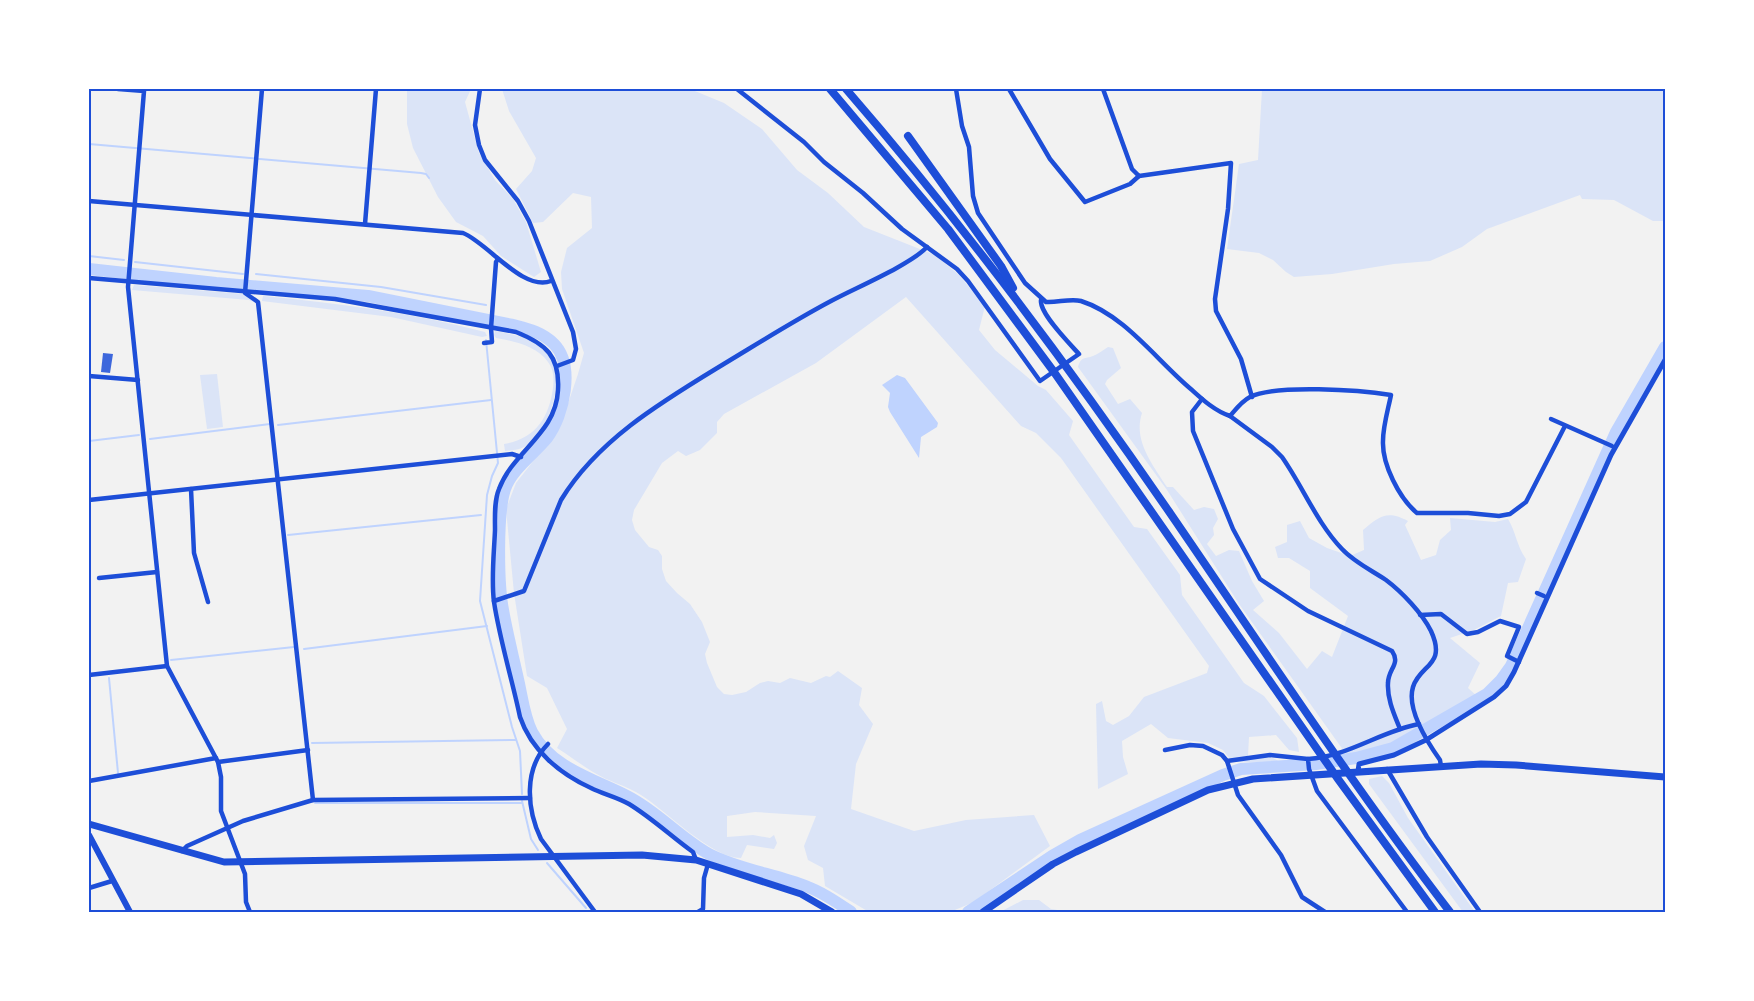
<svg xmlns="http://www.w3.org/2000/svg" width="1754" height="1001" viewBox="0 0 1754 1001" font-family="'Roboto Condensed',sans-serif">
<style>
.green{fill:#dbe4f7}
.water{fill:#bfd3fe}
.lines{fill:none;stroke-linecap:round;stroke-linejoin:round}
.stream{stroke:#bfd3fe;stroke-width:2}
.river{stroke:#bfd3fe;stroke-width:12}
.building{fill:#3d67dc}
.minor{stroke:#1d4ed8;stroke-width:4.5}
.tertiary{stroke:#1d4ed8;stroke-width:5}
.secondary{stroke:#1d4ed8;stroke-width:6}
.primary{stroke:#1d4ed8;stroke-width:7}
.motorway{stroke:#1d4ed8;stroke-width:8}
.neatline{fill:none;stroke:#1d4ed8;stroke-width:2}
</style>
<rect width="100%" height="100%" fill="#f2f2f2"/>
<g class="green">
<path d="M407 89H471L465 102 479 153 495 180 513 199 526 222 541 272 534 277 501 256 483 236 456 222 438 197 413 148 407 124Z"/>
<path d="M502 89H690L724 103 762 129 797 170 828 193 864 227 935 255 959 275 985 306 979 330 995 350 1038 386 1046 390 1073 421 1069 435 1134 527 1147 529 1180 575 1182 595 1244 683 1264 696 1297 738 1299 752 1289 750 1276 735 1249 737 1248 756 1273 758 1280 762H1232L1223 750 1208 743 1168 738 1151 724 1122 741 1123 757 1128 774 1098 789 1096 704 1102 701 1106 721 1113 725 1129 716 1144 697 1207 673 1209 666 1061 458 1036 433 1021 426 906 297 816 363 724 414 717 422V433L700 450 686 456 678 451 662 463 634 510 632 520 635 530 649 547 658 550 662 556V569L666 581 677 593 690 604 702 622 710 642 705 654 707 663 717 687 724 694 732 695 746 692 760 683 768 681 780 683 790 678 811 683 826 676 830 677 838 671 862 688 859 705 873 724 856 764 851 809 914 831 966 820 1034 815 1050 846 974 902 950 912H869L825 886 823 868 808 860 804 846 816 816 755 812 727 816V837L753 835 770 838 774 835 777 843 774 849 747 845 741 858C711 858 668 812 641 795 630 788 618 784 606 779 589 771 573 758 557 748L567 729 547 688 527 676 514 593 506 509 516 483 560 427 578 374 584 353 562 289 561 272 567 248 592 228 591 197 573 193 543 222 533 223 516 189 532 171 536 158 509 111Z"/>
<path d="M1262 89H1665V221H1653L1614 200 1582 199 1580 195 1487 229 1462 247 1430 261 1394 264 1332 274 1294 277 1286 272 1273 260 1259 253 1227 249 1239 164 1258 160Z"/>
<path d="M134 285 244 294 256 303 249 300 132 290Z"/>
<path d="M263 296C338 303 412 313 485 332L487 336 482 337 391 317 262 301Z"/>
<path d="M495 331C512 334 535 338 547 352 568 376 550 428 527 445 521 450 513 450 505 451L504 444C535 439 549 418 553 388 554 379 554 370 548 362 537 346 514 341 496 338L494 335Z"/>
<path d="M1108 347 1113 348 1121 368 1107 380 1105 384 1118 404 1130 399 1142 413C1133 440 1152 464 1167 487H1173L1194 510 1204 507 1214 509 1218 519 1213 528 1214 535 1207 544 1216 556 1229 550 1239 551 1252 581 1264 601 1253 610 1279 633 1307 669 1322 651 1332 657 1348 616 1310 588V571L1289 558H1278L1275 547 1287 542V525L1300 521 1309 538 1327 548 1350 556 1364 550 1363 530C1380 516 1387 510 1408 521L1405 525 1421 560 1436 555 1440 540 1451 530 1450 518 1495 522 1508 519C1516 532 1517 547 1526 559L1518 582 1508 583 1501 616 1474 630 1450 638 1480 663 1468 688 1477 696C1440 717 1389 755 1346 754L1239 604 1167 490 1078 367C1081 356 1085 359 1093 356 1098 354 1103 350 1108 347Z"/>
<path d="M217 374 223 427 207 429 200 375Z"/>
<path d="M1382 776 1389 783 1408 818 1475 912H1463L1369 784V779Z"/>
<path d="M1023 900H1039L1051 909 1071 912H1000Z"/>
</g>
<path class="water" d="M897 375 905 378 938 423 937 427 921 437 919 458 890 412 888 407 890 393 882 385Z"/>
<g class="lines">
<g class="stream">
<path d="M89 144 421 173 426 174 429 178"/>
<path d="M89 256 124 260"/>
<path d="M135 262 243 274"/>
<path d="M256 274 381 287 486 305"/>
<path d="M486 340 498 463 492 476 487 495 480 601 512 727 520 751 522 794"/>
<path d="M278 425 491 400"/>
<path d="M150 439 270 424"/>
<path d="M89 441 139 435"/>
<path d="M288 535 481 515"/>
<path d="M304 649 487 626"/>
<path d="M171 660 294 647"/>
<path d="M109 678 118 773"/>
<path d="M312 743 516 740"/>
<path d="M522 801 531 839 538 850"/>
<path d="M315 803H522"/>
<path d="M547 863 586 908"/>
</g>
<g class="river">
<path d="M89 269 216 283 368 296 513 325C528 329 542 332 554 344 575 365 564 416 547 438 534 454 512 469 505 489 497 513 498 584 503 610 507 633 513 656 518 679 522 696 524 716 532 732 551 768 594 779 627 796 657 811 680 838 709 854 740 870 776 874 808 887 824 893 838 903 851 912"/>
<path d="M968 912 1052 856 1080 840 1223 775 1241 769 1316 764 1356 758 1393 748 1487 694 1501 680 1511 666 1616 432 1665 347"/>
</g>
</g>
<path class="building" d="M103 353 113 354 110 373 101 372Z"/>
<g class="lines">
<g class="minor">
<path d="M118 89 144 91 128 287 161 608 167 666 218 762 221 777V811L245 874 246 902 250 912"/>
<path d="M262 89 245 293 258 302 313 800"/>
<path d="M480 89 475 125 479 145 485 160 518 201 529 221 573 332 576 349 573 360 557 366"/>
<path d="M737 89 804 142 824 162 863 193 902 229 957 269 968 281 1040 381 1079 354C1070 344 1039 313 1041 300"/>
<path d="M956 89 962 126 969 147 973 196 978 213 1025 283 1046 302C1057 303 1070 298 1081 301 1125 315 1157 361 1192 390 1203 400 1215 411 1230 416 1236 409 1242 401 1250 397 1277 384 1360 390 1391 395 1388 410 1383 426 1383 441 1382 464 1399 498 1417 513H1468L1499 516 1510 514 1526 502 1565 426"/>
<path d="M1009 89 1050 159 1085 202 1130 184 1139 176"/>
<path d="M1103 89 1132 169 1139 176 1231 163 1228 209 1215 299 1216 311 1241 359 1252 397"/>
<path d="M89 201 463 233C488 243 523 292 551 281"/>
<path d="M365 224 376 89"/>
<path d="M89 278 335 299 516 332C546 344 560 356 558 390 556 434 513 451 499 489 494 501 495 517 495 530 494 554 491 579 494 602 500 641 512 679 520 717 531 750 560 774 591 788 603 794 617 797 629 804 652 818 672 837 693 852L696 860"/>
<path d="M484 343 492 342 491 328 496 262 498 259"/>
<path d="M89 376 138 380"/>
<path d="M1202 399 1192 412 1193 431 1233 529 1260 579 1308 611 1392 651C1401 664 1388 669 1388 683 1387 699 1394 714 1400 729"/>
<path d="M1230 416 1272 447 1282 457C1303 487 1317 523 1342 549 1354 562 1371 570 1386 580 1402 592 1422 613 1431 631 1447 666 1420 664 1413 687 1406 710 1428 743 1440 760L1441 766"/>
<path d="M1551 419 1612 446"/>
<path d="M191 489 194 553 208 602"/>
<path d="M89 500 512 454 521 457"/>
<path d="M99 578 157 572"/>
<path d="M1537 593 1544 596"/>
<path d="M494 601 524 591 561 500C600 436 670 397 732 359 765 339 797 319 831 301 855 288 910 265 927 247"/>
<path d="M1420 615 1441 614 1467 634 1478 632 1500 621 1519 627 1507 656 1519 662"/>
<path d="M89 675 167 666"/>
<path d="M548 744C523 769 527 810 541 839L595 912"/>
<path d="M1165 750 1190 745 1203 746 1222 755 1227 761 1238 795 1281 855 1302 897 1325 912"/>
<path d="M1227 761 1270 755 1308 759"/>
<path d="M218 762 308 750"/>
<path d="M1387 769 1427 837 1480 912"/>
<path d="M89 781 216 758"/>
<path d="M182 851 187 846 243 821 313 800 530 798"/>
<path d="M89 888 112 881"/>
<path d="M698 912 703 909 704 878 708 864"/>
<path d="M1407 912 1317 791 1309 769 1308 759C1347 757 1381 731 1419 724"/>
</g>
<path class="tertiary" d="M1358 771 1359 764 1394 755 1426 740 1494 697 1506 686 1514 672 1611 455 1665 360"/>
<path class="secondary" d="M89 835 130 912"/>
<g class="primary">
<path d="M89 824 224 862 642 855 696 860 801 894 832 912"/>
<path d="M983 912 1053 864 1076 852 1208 790 1253 779 1481 764 1516 765 1665 777"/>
</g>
<g class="motorway">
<path d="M830 89 948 229 1054 372 1338 779 1435 912"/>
<path d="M846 89C963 224 1069 366 1170 513 1262 647 1351 783 1450 912"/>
<path d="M908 136 1001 266 1013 288"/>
</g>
</g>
<rect width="1754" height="1001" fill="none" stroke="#ffffff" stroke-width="180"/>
<rect x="90" y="90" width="1574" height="821" class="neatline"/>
</svg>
